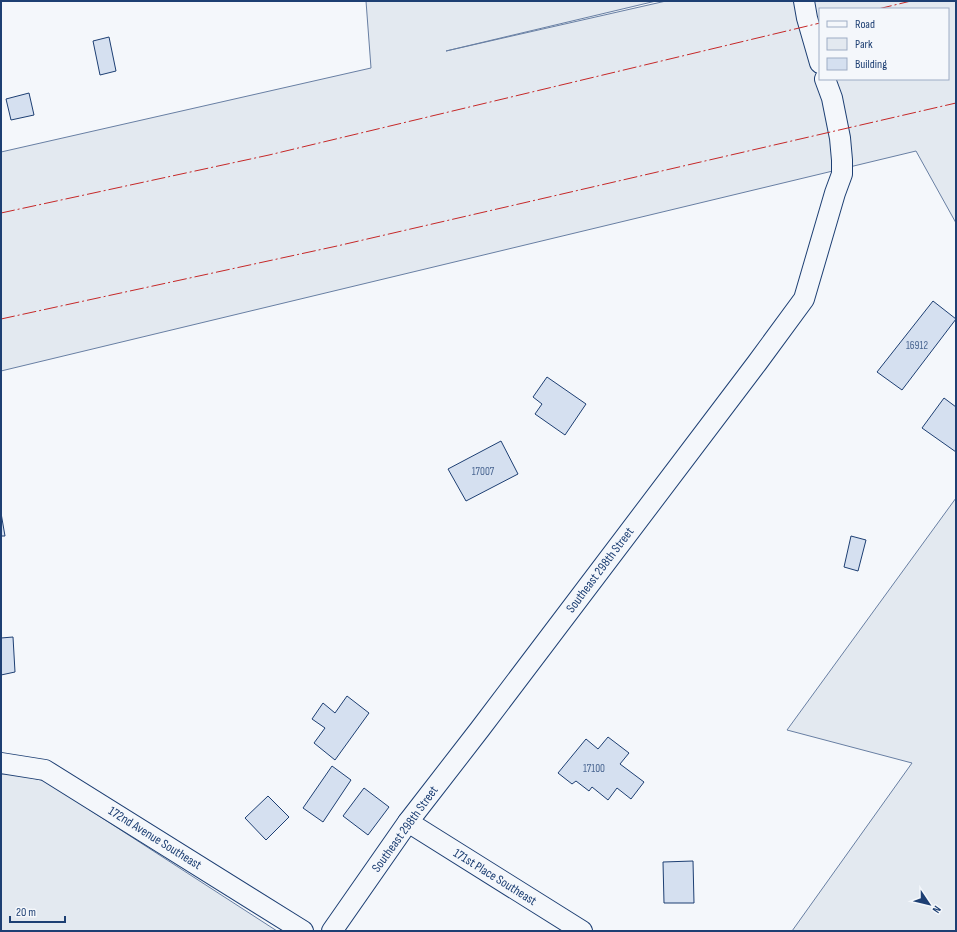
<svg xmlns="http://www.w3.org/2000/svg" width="957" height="932" viewBox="0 0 957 932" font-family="'Sofia Sans Condensed',sans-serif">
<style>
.green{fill:#e3e9f0;stroke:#687fa3;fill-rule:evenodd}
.building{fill:#d5e0f0;stroke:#1d3f73}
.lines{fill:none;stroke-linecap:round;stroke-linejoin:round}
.minor-casing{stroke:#1d3f73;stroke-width:22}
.minor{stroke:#f4f7fb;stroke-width:20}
.power{stroke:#c62828;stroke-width:1;stroke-dasharray:14 3 2 3;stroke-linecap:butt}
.labels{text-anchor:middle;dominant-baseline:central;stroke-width:3;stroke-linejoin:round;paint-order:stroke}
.number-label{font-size:11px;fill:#4b6792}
.street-label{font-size:13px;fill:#1d3f73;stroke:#f4f7fb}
</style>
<rect width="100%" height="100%" fill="#f4f7fb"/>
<g class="green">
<path d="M366 1H656L446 51 666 1H956V223L916 151 1 371V152L371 68ZM820 9H948V79H820Z"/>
<path d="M956 498V931H792L912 763 787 730Z"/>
<path d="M12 773 45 781 277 931H1V774Z"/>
</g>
<g class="building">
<path d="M109 37 116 71 100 75 93 41Z"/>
<path d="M29 93 34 115 11 120 6 99Z"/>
<path d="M933 301 956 319 902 390 877 372Z"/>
<path d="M547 377 586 404 565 435 535 414 542 404 533 397Z"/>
<path d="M944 398 956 407V452L922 428Z"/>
<path d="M501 441 518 474 466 501 448 469Z"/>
<path d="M1 513 5 536H1Z"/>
<path d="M851 536 866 540 858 571 844 567Z"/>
<path d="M13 637 15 672 1 675V638Z"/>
<path d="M347 696 369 713 335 760 314 743 325 728 312 719 323 703 335 713Z"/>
<path d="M608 737 629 753 620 764 644 782 631 799 617 788 608 800 592 787 589 791 576 781 572 784 558 773 586 739 598 749Z"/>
<path d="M332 766 351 780 323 822 303 808Z"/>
<path d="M364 788 389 807 368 835 343 816Z"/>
<path d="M268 796 289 817 266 840 245 818Z"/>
<path d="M693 861 694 903H664L663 862Z"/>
</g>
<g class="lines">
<defs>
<g id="minor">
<path d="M804 1 807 18 820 63"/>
<path d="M1 763 45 770 303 931"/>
<path d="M408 822 582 931"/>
<path d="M332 931 408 822 480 729 757 363 804 299 835 193 842 174V160L840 138 832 98 825 79"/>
</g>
</defs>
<use href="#minor" class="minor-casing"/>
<use href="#minor" class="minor"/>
<g class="power">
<path d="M878 9 911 1"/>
<path d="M1 213 269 155 820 23"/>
<path d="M1 319 337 246 956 103"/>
</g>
</g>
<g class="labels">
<g class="number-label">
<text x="917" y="345">16912</text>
<text x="483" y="471">17007</text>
<text x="594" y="768">17100</text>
</g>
<g class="street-label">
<text transform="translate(600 570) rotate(-53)">Southeast 298th Street</text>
<text transform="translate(405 829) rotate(-54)">Southeast 298th Street</text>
<text transform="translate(155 838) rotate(32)">172nd Avenue Southeast</text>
<text transform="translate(495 877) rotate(32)">171st Place Southeast</text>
</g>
</g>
<rect width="957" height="932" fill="none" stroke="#1d3f73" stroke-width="4"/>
<rect x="819" y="8" width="130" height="72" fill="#f4f7fb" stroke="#9eadc5"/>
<rect x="827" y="21" width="20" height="6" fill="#f4f7fb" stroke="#9eadc5"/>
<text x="855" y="28" font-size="12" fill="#1d3f73">Road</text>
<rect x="827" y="38" width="20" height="12" fill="#e3e9f0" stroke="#9eadc5"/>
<text x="855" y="48" font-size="12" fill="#1d3f73">Park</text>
<rect x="827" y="58" width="20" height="12" fill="#d5e0f0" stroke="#9eadc5"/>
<text x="855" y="68" font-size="12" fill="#1d3f73">Building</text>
<g transform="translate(929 904) rotate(125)" stroke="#f4f7fb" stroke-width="3" paint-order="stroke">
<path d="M0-3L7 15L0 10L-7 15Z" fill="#1d3f73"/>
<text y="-6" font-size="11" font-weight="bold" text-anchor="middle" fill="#1d3f73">N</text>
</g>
<path d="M10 916v6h55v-6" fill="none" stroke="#1d3f73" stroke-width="2"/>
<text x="16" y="916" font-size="12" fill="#1d3f73" stroke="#f4f7fb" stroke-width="3" paint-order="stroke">20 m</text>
</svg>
